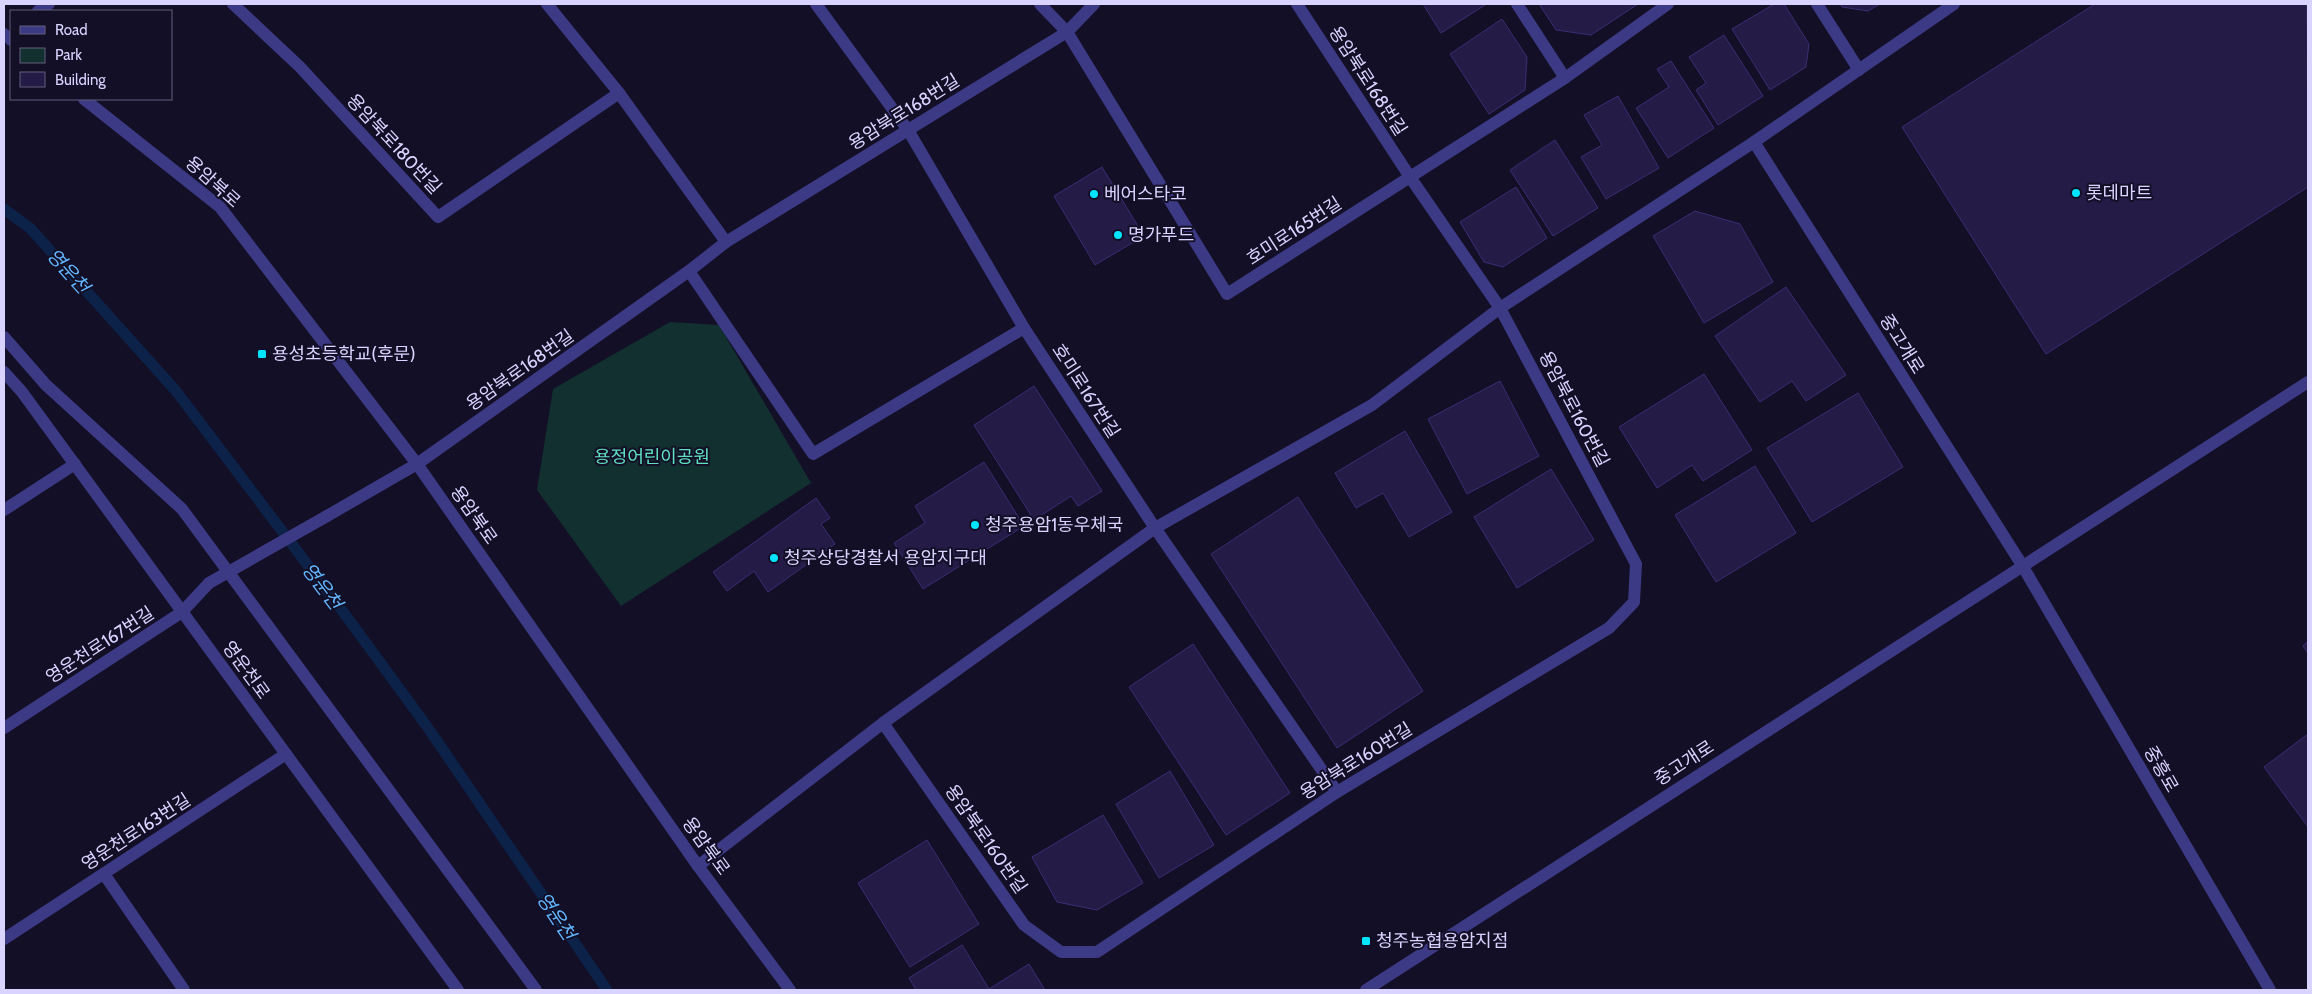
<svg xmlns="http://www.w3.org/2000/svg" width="2312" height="994" viewBox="0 0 2312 994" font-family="Cabin,'Noto Sans KR',sans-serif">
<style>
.green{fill:#12302f}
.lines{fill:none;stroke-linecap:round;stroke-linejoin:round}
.stream{stroke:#0c2248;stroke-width:11}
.building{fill:#241b47;stroke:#3b2d73}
.minor{stroke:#3d3a85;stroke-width:12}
.minor-bridge{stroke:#3d3a85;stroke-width:12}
.poi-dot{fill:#00e5ff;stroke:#130f26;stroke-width:2}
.labels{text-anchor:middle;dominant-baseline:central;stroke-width:4;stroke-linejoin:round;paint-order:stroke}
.street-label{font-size:18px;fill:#d9d4ff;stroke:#130f26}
.poi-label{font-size:18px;fill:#d9d4ff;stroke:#130f26;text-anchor:start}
.park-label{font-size:18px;fill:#5fe0c0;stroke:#130f26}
.water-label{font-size:19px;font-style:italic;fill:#62b6ff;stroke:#130f26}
</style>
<rect width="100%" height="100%" fill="#130f26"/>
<path class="green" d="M670 322 719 325 811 483 621 606 537 490 553 389Z"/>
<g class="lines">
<path class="stream" d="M4 209 30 228 176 391 344 613 426 725 607 990"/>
</g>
<g class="building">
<path d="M1423 4H1484L1485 5 1441 33Z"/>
<path d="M1539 4H1638L1591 35 1556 30Z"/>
<path d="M1774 4H1784L1809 44 1806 67 1770 90 1732 29Z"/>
<path d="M1840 4H1880L1868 11 1842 7Z"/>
<path d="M2095 4H2307L2308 187 2046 354 1902 127Z"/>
<path d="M1502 19 1527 57 1525 90 1489 114 1450 54Z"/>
<path d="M1724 35 1763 96 1718 125 1696 90 1706 83 1689 57Z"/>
<path d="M1671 61 1714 128 1668 158 1636 108 1669 87 1657 69Z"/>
<path d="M1618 96 1659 168 1606 199 1581 157 1602 145 1584 115Z"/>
<path d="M1555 140 1598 208 1553 236 1510 170Z"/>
<path d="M1102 167 1144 236 1095 265 1054 196Z"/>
<path d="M1516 187 1547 238 1503 267 1484 262 1460 222Z"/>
<path d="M1695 211 1740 224 1773 282 1704 323 1653 236Z"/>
<path d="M1786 287 1846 375 1806 401 1792 381 1760 402 1715 336Z"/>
<path d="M1704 374 1752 450 1703 481 1692 465 1657 488 1619 427Z"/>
<path d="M1500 381 1539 456 1467 494 1428 419Z"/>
<path d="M1034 386 1102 491 1078 506 1071 496 1034 520 974 425Z"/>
<path d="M1858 393 1903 467 1812 522 1767 448Z"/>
<path d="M1405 431 1452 512 1409 537 1383 493 1356 508 1335 473Z"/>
<path d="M984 462 1024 526 923 589 894 543 925 523 915 506Z"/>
<path d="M1755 466 1796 533 1716 582 1675 515Z"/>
<path d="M1551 469 1594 540 1517 588 1474 517Z"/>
<path d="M1298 497 1423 691 1337 748 1211 554Z"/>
<path d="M816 498 830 518 821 524 835 544 768 592 754 571 727 591 713 572Z"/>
<path d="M2308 641V653L2303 646Z"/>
<path d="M1193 644 1290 793 1226 835 1129 687Z"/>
<path d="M2308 734V827L2264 767Z"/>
<path d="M1170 771 1214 845 1159 878 1116 804Z"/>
<path d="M1103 815 1143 883 1097 910 1057 902 1032 857Z"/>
<path d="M927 840 979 924 910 967 858 883Z"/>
<path d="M962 945 989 989 1029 964 1045 990H916L909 978Z"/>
</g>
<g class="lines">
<g class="minor">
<path d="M233 4 300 67 438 217 619 93"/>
<path d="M547 4 619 93 726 242"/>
<path d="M816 4 908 130 1024 328 1155 528 1337 792"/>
<path d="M1040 4 1067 32 1227 294 1565 78 1668 4"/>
<path d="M1517 4 1565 78"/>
<path d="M1817 4 1859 70"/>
<path d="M38 11 49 4"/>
<path d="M4 34 11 40"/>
<path d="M84 99 220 207 417 464 698 866 790 990"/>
<path d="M1754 142 2022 565 2270 990"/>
<path d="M689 271 813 454 1024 328"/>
<path d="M4 337 46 385 182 509 536 990"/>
<path d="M4 372 22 392 458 990"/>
<path d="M4 510 75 464"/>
<path d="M327 516 417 464 689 271 726 242 1067 32 1094 4"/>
<path d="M883 723 1024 925 1061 952H1097L1337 792 1609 628 1634 602 1636 564 1500 308 1410 177 1297 4"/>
<path d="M4 728 182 612 209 583"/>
<path d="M698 866 883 723 1155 528 1372 405 1500 308 1754 142 1954 4"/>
<path d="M104 874 184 990"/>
<path d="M4 939 286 754"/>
<path d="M1366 990 2308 382"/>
</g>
<path class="minor-bridge" d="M209 583 327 516"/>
</g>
<g class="poi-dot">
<circle cx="2076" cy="193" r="5"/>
<circle cx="1094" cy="194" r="5"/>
<circle cx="1118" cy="235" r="5"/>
<rect x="257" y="349" width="10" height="10" rx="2.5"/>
<circle cx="975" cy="525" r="5"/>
<circle cx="774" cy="558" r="5"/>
<rect x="1361" y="936" width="10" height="10" rx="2.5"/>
</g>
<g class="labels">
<g class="street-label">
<text transform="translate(1368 81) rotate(57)">용암북로168번길</text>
<text transform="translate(904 112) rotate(-32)">용암북로168번길</text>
<text transform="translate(394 144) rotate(47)">용암북로180번길</text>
<text transform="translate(213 182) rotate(42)">용암북로</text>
<text transform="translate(1294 231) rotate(-33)">호미로165번길</text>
<text transform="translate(1902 344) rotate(58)">중고개로</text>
<text transform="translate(520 370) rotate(-35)">용암북로168번길</text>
<text transform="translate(1086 391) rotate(57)">호미로167번길</text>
<text transform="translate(1574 409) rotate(62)">용암북로160번길</text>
<text transform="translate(474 515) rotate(55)">용암북로</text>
<text transform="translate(100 645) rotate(-33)">영운천로167번길</text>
<text transform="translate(246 670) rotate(54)">영운천로</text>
<text transform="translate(1356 761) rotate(-32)">용암북로160번길</text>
<text transform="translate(1684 763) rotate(-33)">중고개로</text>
<text transform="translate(2161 769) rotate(60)">중흥로</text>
<text transform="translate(136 832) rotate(-33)">영운천로163번길</text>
<text transform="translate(986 839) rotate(55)">용암북로160번길</text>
<text transform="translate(706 846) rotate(54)">용암북로</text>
</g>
<g class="poi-label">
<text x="2086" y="193">롯데마트</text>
<text x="1104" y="194">베어스타코</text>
<text x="1128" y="235">명가푸드</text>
<text x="272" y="354">용성초등학교(후문)</text>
<text x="985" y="525">청주용암1동우체국</text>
<text x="784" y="558">청주상당경찰서 용암지구대</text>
<text x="1376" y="941">청주농협용암지점</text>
</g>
<g class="park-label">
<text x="652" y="457">용정어린이공원</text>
</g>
<g class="water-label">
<text transform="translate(68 271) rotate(48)">영운천</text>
<text transform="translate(322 586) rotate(53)">영운천</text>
<text transform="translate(556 916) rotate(56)">영운천</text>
</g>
</g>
<rect width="2312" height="994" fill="none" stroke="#d9d4ff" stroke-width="10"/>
<rect x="10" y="10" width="162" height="90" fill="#130f26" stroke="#625e7d"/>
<rect x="20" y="26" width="25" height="8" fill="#3d3a85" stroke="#625e7d"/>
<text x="55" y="35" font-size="15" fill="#d9d4ff">Road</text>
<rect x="20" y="48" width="25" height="15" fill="#12302f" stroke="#625e7d"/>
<text x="55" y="60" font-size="15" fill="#d9d4ff">Park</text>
<rect x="20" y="72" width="25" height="15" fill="#241b47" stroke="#625e7d"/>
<text x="55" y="85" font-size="15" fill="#d9d4ff">Building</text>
</svg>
